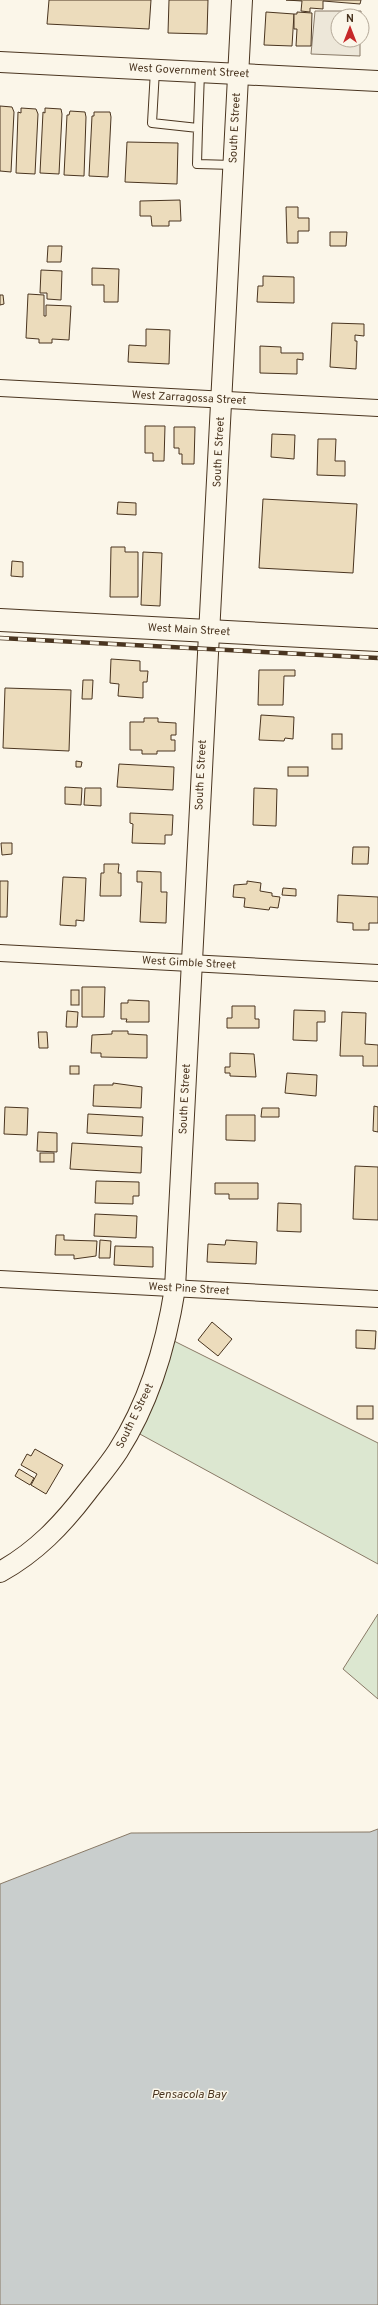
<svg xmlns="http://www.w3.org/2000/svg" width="378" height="2305" viewBox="0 0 378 2305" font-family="Overpass,sans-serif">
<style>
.green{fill:#dce7d0;stroke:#887966}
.parking{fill:#ede7d9;stroke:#887966}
.water{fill:#c9cecd;stroke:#887966}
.building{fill:#ecdcbc;stroke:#4a3520}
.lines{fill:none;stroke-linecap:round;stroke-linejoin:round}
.service-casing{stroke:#4a3520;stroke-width:10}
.minor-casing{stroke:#4a3520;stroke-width:18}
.tertiary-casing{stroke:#4a3520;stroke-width:22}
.secondary-casing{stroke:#4a3520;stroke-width:24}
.service{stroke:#fbf6e9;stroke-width:8}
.minor{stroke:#fbf6e9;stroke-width:16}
.tertiary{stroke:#fbf6e9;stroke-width:20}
.secondary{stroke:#fbf6e9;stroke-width:22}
.rail-casing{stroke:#4a3520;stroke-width:4.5}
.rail{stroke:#fbf6e9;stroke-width:3;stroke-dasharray:9;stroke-linecap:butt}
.labels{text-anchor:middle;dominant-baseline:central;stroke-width:3;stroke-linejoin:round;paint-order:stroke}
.street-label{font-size:11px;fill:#4a3520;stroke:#fbf6e9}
.water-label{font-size:12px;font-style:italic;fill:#4a3520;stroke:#fbf6e9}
</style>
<rect width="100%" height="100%" fill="#fbf6e9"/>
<g class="green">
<path d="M174 1341 378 1443V1564L138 1433Z"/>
<path d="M378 1614V1699L343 1669Z"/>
</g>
<path class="parking" d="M315 11H361V16H338V40H360V56L311 54Z"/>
<path class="water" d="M378 1829V2305H0V1884L131 1833 370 1832Z"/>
<g class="building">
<path d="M49 0H151L149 29 47 24Z"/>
<path d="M169 0H208L207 34 168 33Z"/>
<path d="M286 0H361L360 4 323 1V9L310 8V12L301 11 302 1Z"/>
<path d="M266 12 294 14 292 46 264 45Z"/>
<path d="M297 12 312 13 311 46H296L297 29H294V14H297Z"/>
<path d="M0 106 12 107 14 112 11 172 0 171Z"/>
<path d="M21 108 36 109 38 114 35 174 16 173 18 112 21 113Z"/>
<path d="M45 108 61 109 62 114 59 174 40 173 43 112 45 113Z"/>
<path d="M70 111 85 112 86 117 84 176 64 175 67 115H69Z"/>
<path d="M94 112H110L111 117 108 177 89 176 92 116H94Z"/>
<path d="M127 142 178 143 177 184 125 182Z"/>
<path d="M180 200 181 221H169V226H152L151 216H140V201Z"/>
<path d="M286 207H298V218H309V231H298V243H287Z"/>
<path d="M330 232H347L346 246H330Z"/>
<path d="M48 246H62L61 262H47Z"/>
<path d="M92 268 119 269 118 302H104V285H92Z"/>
<path d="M41 270 62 271 61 300 47 299V293H40Z"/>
<path d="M263 276 294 277V303L257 302 258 286H263Z"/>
<path d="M28 294 44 295V316H46V305L71 306 69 340 52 339V343H39V339L26 338Z"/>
<path d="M0 295H3L4 304 0 305Z"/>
<path d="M332 323 364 324V336L355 335V341H357L356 369 330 367Z"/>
<path d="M146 329 170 330 169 364 128 362 129 345 146 346Z"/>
<path d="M260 346 281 347V353H303V360L297 359V374L260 373Z"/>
<path d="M145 426H165L164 461H153V453H145Z"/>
<path d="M174 427H195L194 464H182V454H179V448H174Z"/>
<path d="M272 434 295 435 294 459 271 457Z"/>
<path d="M318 439H336L335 461H345V476L317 475Z"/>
<path d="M263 499 357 504 353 573 259 568Z"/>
<path d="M118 502 136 503V515L117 514Z"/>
<path d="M111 547H125V552H138V597H110Z"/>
<path d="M143 552 162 553 160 606 141 605Z"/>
<path d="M12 561 23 562V577L11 576Z"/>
<path d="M111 659 140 661V671H148L147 682H143V698L118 696 119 684 110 683Z"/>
<path d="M259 670H295V676H284L283 705H258Z"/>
<path d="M83 680H93L92 699H82Z"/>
<path d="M5 688 71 690 69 751 3 748Z"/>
<path d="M261 715 294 717 293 739 285 738 284 741 259 740Z"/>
<path d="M144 718H158V722L176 723V735H171V740H175V751H157V754H142V750H130V722H144Z"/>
<rect x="332" y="734" width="10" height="15"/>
<path d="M76 761 82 762 81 767H76Z"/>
<path d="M119 764 174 767 173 790 117 787Z"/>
<rect x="288" y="767" width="20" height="9"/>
<path d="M65 787 82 788 81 805 65 804Z"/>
<path d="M85 788H101V806L84 805Z"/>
<path d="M254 788 277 789 276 826 253 825Z"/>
<path d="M130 813 173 815 172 835H165V844L132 843 133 824 130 823Z"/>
<path d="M1 843H12V854L2 855Z"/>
<path d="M353 847H369L368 864H352Z"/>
<path d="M104 864H119L118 873H121V896H100L101 873H104Z"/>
<path d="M137 871 161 872V892H167L166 923 140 922 142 882H137Z"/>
<path d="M63 877 86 878 84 921 76 920V926L60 925Z"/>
<path d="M0 881H8L7 917H0Z"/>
<path d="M247 881 261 883 260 891 272 893V896L280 897 278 908 270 907 269 910 244 907 245 898 233 897 234 885 247 884Z"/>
<path d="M283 888 296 889V896L282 895Z"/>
<path d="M338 895 378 897V923H369V930H353V923L337 922Z"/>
<path d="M82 987H105L104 1017H82Z"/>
<rect x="71" y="990" width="8" height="15"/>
<path d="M128 1000 149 1001V1022H126L127 1019H121V1003H128Z"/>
<path d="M232 1006H255V1019H259V1028H227V1018H232Z"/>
<path d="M294 1010 325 1011V1022H317V1041L293 1040Z"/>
<path d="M67 1011 78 1012 77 1027H66Z"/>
<path d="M342 1012 366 1013 365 1044 378 1045V1066H363V1056H340Z"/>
<path d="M112 1031H128V1034L147 1035V1058L101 1057V1053H91L92 1035 112 1034Z"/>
<path d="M38 1032H47L48 1048H39Z"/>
<path d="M230 1053 254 1054 256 1077 230 1076V1073H225V1067H230Z"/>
<rect x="70" y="1066" width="9" height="8"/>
<path d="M287 1073 317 1075 316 1096 285 1093Z"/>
<path d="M113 1083 142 1087 141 1108 93 1106 94 1085H113Z"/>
<path d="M374 1106 378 1107V1132L373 1131Z"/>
<path d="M5 1107 28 1108 27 1135 4 1134Z"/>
<path d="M262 1108H279V1117H261Z"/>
<path d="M88 1114 143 1117 142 1136 87 1133Z"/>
<path d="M226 1115H255V1141L226 1140Z"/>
<path d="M38 1132 57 1133V1152L37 1151Z"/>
<path d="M72 1143 142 1147 141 1173 70 1169Z"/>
<rect x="40" y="1153" width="14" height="9"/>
<path d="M355 1166 378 1167V1220L353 1219Z"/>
<path d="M96 1181 139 1182V1196H133V1204L95 1203Z"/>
<path d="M215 1183H258V1199H229V1194H215Z"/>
<path d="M278 1203 301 1204V1232L277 1231Z"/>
<path d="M95 1214 137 1216 136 1238 94 1236Z"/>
<path d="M56 1235H64V1240L97 1241 96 1256 74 1259V1255H55Z"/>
<path d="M100 1240 111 1241 110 1258H99Z"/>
<path d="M226 1240 257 1242 256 1264 207 1262 208 1244 225 1245Z"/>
<path d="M115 1246 153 1247V1267L114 1265Z"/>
<path d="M212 1322 232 1339 218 1356 198 1340Z"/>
<path d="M356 1330 376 1331 375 1349 356 1348Z"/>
<rect x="357" y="1406" width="16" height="13"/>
<path d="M35 1449 63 1465 46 1494 31 1485 37 1474 21 1465 27 1454 31 1456Z"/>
<path d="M19 1469 34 1478 30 1485 15 1476Z"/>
</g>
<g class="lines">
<defs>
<g id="service">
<path d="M155 70 152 123 198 128 197 164 233 165"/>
<path d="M198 128 200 72"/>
</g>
<g id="minor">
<path d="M0 388 378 408"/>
<path d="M0 953 378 973"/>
<path d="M0 1279 378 1299"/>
</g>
<g id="tertiary">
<path d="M0 62 378 81"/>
<path d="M0 1572C36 1552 62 1525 87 1492 97 1479 109 1465 118 1451 150 1401 166 1346 175 1288L242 0"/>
</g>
<path id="secondary" d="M0 620 378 640"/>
</defs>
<use href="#service" class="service-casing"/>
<use href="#minor" class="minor-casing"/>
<use href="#tertiary" class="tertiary-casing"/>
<use href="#secondary" class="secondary-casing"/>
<use href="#service" class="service"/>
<use href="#minor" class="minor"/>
<use href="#tertiary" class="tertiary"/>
<use href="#secondary" class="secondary"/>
<defs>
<path id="rail" d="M0 638 378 658"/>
</defs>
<use href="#rail" class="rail-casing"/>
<use href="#rail" class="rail"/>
</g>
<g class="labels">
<g class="street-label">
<text transform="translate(189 71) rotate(3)">West Government Street</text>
<text transform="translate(235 128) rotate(-87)">South E Street</text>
<text transform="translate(189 398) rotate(3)">West Zarragossa Street</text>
<text transform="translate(219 452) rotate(-87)">South E Street</text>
<text transform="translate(189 630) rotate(3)">West Main Street</text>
<text transform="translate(201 775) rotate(-87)">South E Street</text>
<text transform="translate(189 963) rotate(3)">West Gimble Street</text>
<text transform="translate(185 1099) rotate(-87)">South E Street</text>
<text transform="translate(189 1289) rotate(3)">West Pine Street</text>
<text transform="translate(135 1416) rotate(-64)">South E Street</text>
</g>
<g class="water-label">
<text x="189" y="2095">Pensacola Bay</text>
</g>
</g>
<g transform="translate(350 28)"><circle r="19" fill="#fbf6e9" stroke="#b4a999"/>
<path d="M0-3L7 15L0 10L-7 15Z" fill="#c62828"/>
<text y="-6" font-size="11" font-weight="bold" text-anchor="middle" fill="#4a3520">N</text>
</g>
</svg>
